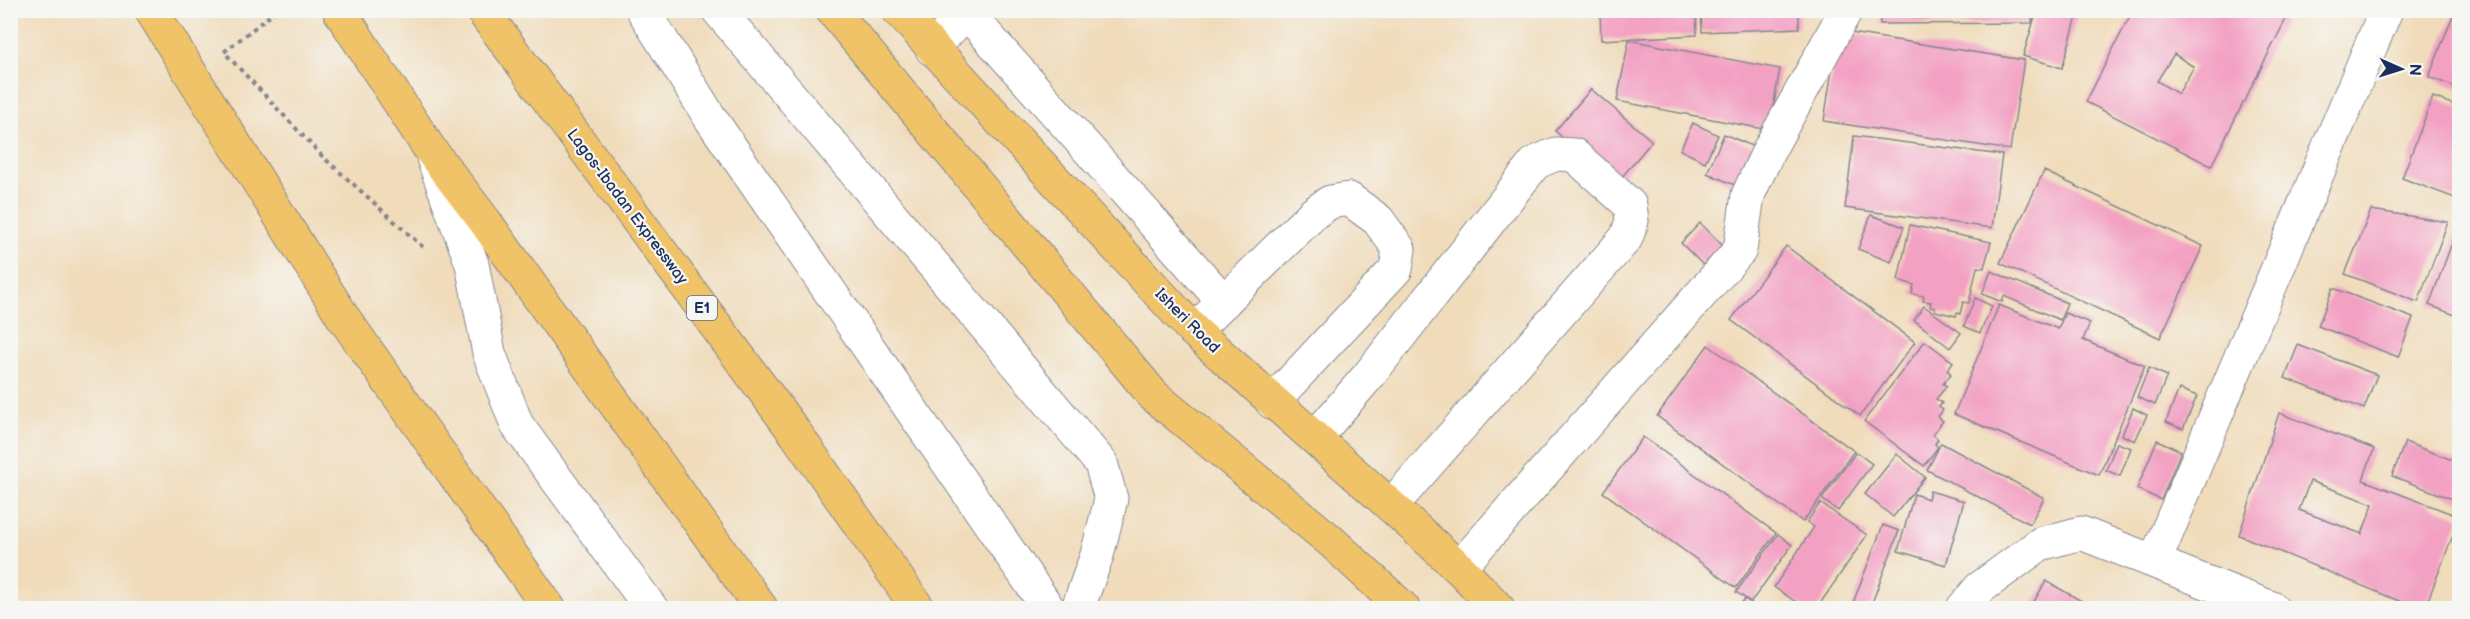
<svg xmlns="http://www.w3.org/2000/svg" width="2470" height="619" viewBox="0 0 2470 619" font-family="'Balsamiq Sans',sans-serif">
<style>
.building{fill:#f3a1c3;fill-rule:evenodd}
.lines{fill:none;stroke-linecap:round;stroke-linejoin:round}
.minor-casing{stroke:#86868c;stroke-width:35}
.major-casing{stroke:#86868c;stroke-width:35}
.highway-casing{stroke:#86868c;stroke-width:35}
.path{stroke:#86868c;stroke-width:4;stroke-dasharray:4.5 4.5;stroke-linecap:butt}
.minor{stroke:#fff;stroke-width:33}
.major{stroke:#f1c369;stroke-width:33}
.highway{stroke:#f1c369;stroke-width:33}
.labels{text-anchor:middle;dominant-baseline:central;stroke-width:4.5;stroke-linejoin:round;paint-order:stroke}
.shield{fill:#f6f6f2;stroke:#5d6b8a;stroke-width:1.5}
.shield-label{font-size:15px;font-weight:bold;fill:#1b2f5e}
.street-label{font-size:16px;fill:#1b2f5e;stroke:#f6f6f2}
</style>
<rect width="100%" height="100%" fill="#f6f6f2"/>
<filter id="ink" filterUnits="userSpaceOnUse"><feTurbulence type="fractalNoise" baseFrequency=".0167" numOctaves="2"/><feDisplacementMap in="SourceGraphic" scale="12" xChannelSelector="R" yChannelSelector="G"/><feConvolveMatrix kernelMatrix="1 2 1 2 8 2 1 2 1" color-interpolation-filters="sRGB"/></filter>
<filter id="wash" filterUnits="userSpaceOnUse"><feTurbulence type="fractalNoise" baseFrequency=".008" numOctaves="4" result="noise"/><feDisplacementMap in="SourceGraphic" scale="24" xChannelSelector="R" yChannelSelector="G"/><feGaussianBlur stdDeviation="1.35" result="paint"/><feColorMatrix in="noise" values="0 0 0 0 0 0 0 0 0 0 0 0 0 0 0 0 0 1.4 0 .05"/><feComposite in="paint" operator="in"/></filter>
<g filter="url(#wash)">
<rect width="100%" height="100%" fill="#f0dcbb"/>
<g id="blocks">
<g class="building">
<path d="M1600 10H1696L1697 35 1601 40Z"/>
<path d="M1701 10H1799V28L1702 32Z"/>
<path d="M1880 10H2033L2032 23 1880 24Z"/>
<path d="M2037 10H2079L2062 68 2023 56Z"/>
<path d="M2133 10H2279L2288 15 2211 166 2086 102ZM2174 54 2194 67 2178 94 2157 81Z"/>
<path d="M2455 10H2460V89L2429 77Z"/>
<path d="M1838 31 2024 60 2010 150 1824 121Z"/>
<path d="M1629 40 1780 69 1769 130 1617 101Z"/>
<path d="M1591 89 1652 141 1616 184 1555 131Z"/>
<path d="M2433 97 2460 107V200L2402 178Z"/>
<path d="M1693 123 1718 135 1705 162 1680 150Z"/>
<path d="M1724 134 1761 150 1744 189 1707 173Z"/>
<path d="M1854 136 2002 155 1992 228 1845 208Z"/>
<path d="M2044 171 2203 246 2160 338 2000 263Z"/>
<path d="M2371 210 2448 222 2418 302 2345 274Z"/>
<path d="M1871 215 1904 227 1891 262 1858 249Z"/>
<path d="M1700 223 1723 246 1703 265 1681 243Z"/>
<path d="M2459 224H2460V317L2429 305Z"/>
<path d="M1910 225 1991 242 1984 268 1977 267 1969 303 1963 302 1960 314 1957 313 1956 316 1935 311V308L1930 307 1931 302 1923 301 1924 296 1912 294 1914 285 1898 280Z"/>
<path d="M1786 246 1915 342 1860 416 1731 320Z"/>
<path d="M1991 271 2067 303 2060 320 2004 296 2002 302 1982 294Z"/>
<path d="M2333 288 2413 318 2398 357 2318 326Z"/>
<path d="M1975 298 1992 306 1980 333 1964 326Z"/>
<path d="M1999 305 2058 329 2065 313 2090 323 2083 340 2145 366 2099 475 1954 414Z"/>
<path d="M1924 306 1961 333 1950 348 1914 320Z"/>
<path d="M1925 341 1953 362 1947 370 1951 374 1943 384 1947 386 1936 399 1942 403 1939 407 1943 410 1938 417 1943 421 1933 434 1938 439 1935 444 1938 447 1924 466 1864 421Z"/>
<path d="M1708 345 1854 451 1803 522 1657 416Z"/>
<path d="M2298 345 2377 375 2364 409 2285 378Z"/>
<path d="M2149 368 2167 376 2155 405 2137 397Z"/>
<path d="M2179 389 2197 396 2183 429 2166 422Z"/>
<path d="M2133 408 2147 415 2135 441 2122 435Z"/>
<path d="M2279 413 2374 449 2363 480 2460 517 2425 608H2416L2239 535ZM2310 481 2373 504 2362 534 2299 510Z"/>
<path d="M1643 437 1776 533 1736 588 1603 492Z"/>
<path d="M2157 440 2181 451 2161 500 2137 489Z"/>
<path d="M2405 442 2460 463V502L2392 476Z"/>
<path d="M1941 443 2044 498 2030 524 1927 470Z"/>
<path d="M2117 443 2131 448 2120 476 2106 470Z"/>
<path d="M1856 452 1872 464 1838 511 1822 499Z"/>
<path d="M1897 454 1925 477 1893 517 1865 494Z"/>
<path d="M1930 491 1964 501 1946 565 1898 551 1914 494 1928 499Z"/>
<path d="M1820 503 1867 535 1817 608H1805L1774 587 1814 527 1807 522Z"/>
<path d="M1883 525 1899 531 1870 608H1851Z"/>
<path d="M1778 534 1792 545 1751 602 1736 592Z"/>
<path d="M2046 581 2094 608H2030Z"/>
<path d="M1745 599 1752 604 1758 608H1737Z"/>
</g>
</g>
</g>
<g filter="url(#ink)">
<use href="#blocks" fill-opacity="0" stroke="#86868c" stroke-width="1.5"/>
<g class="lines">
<defs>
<g id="minor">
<path d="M643 10 709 116 1048 608"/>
<path d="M718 10 1101 463 1111 499 1097 555 1078 608"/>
<path d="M967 13 1224 302"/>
<path d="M932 49 968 10"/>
<path d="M433 158 472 264 489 353 517 425 651 608"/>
<path d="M1194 331 1314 213 1330 202 1349 199 1378 220 1399 249 1396 269 1272 402"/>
<path d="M1315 438 1370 374 1535 163 1556 154 1574 155 1630 205 1632 221 1626 238 1391 506"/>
<path d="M2155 561 2386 10"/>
<path d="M1459 568 1740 250 1748 195 1769 150 1846 10"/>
<path d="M1963 608 1980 588 2040 544 2081 533 2272 608"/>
</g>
<g id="major">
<path d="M832 10 1154 396 1332 542 1403 608"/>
<path d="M898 10 1194 331 1391 506 1459 568 1498 608"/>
</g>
<g id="highway">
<path d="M151 10 343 317 549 608"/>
<path d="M339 10 429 148 484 220 761 608"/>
<path d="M482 10 796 434 918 608"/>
</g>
</defs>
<use href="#minor" class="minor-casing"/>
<use href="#major" class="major-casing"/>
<use href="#highway" class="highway-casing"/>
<path class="path" d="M277 10 224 52 322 156 424 248"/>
<use href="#minor" class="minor"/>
<use href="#major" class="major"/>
<use href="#highway" class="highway"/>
</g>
</g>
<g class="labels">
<rect class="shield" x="687" y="296" width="30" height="24" rx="4.5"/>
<g class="shield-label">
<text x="702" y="308">E1</text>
</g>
<g class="street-label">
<text transform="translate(627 207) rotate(53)">Lagos-Ibadan Expressway</text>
<text transform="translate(1187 321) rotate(45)">Isheri Road</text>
</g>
</g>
<rect width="2470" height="619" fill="none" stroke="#f6f6f2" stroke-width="36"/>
<g transform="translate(2401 69) rotate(93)" stroke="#f6f6f2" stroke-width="4.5" paint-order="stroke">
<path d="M0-4.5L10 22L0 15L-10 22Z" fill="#1b2f5e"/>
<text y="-9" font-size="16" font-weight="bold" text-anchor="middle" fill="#1b2f5e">N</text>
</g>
</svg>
